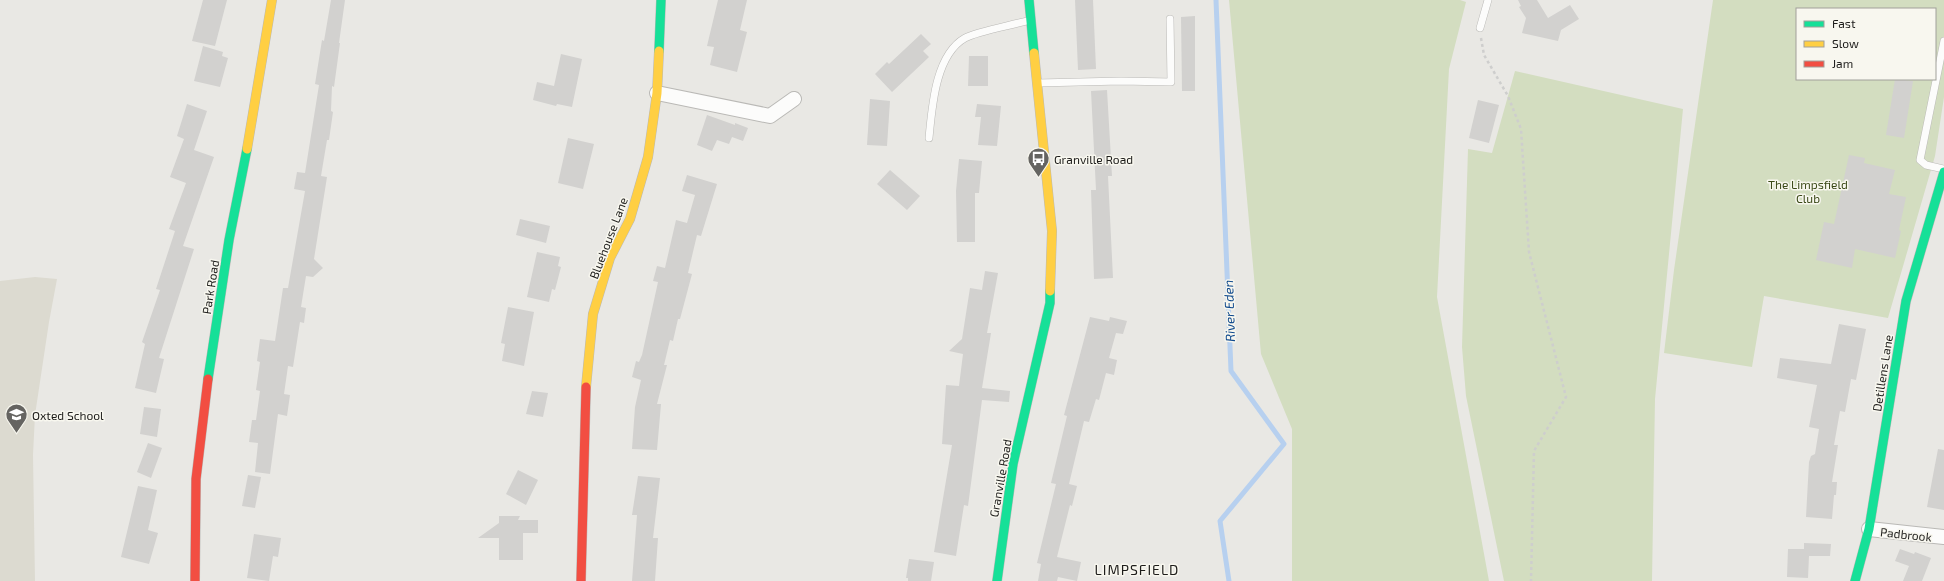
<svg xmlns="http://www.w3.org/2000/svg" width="1944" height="581" viewBox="0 0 1944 581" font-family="'Exo 2',sans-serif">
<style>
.built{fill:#dcdad0}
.green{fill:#d3ddc0;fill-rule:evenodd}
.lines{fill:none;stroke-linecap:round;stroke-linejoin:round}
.stream{stroke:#b7d0ef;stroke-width:5}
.building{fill:#d2d1cf}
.lane-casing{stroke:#bab9b6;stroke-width:8}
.street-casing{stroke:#bab9b6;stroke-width:16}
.fast-casing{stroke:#bab9b6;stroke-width:10}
.slow-casing{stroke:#bab9b6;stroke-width:10}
.jam-casing{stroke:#bab9b6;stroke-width:10}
.path{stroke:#cececd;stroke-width:2.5;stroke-dasharray:3 3;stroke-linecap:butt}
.lane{stroke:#fcfcfb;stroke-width:7}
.street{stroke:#fcfcfb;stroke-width:14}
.fast{stroke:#16e098;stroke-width:9}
.slow{stroke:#ffcf43;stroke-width:9}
.jam{stroke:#f24e42;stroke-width:9}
.labels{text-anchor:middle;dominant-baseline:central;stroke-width:3;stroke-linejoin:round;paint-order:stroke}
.poi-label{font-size:12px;fill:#1e1d1b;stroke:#f8f7ef;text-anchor:start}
.park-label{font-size:12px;fill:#3b4a18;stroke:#f8f7ef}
.street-label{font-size:12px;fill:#1e1d1b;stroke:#f8f7ef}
.water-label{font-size:13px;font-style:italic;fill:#0e488c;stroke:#f8f7ef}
.quarter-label{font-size:14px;letter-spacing:1px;fill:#1e1d1b;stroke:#f8f7ef}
</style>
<rect width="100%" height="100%" fill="#e9e8e4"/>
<path class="built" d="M35 277 57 279 49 322 35 415 33 455 35 581H0V281Z"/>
<g class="green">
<path d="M1229 0H1460L1466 2 1449 69 1437 297 1489 581H1292V429L1261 354Z"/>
<path d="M1713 0H1944V97L1935 156 1888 318 1764 296 1752 367 1664 353 1674 270ZM1797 9H1935V79H1797Z"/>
<path d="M1515 71 1683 109 1655 399 1652 581H1504L1466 396 1462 347 1468 149 1492 153Z"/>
</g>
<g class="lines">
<path class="stream" d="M1216 0 1231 371 1284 444 1220 521 1229 581"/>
</g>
<g class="building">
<path d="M203 0H227L215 46 192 41Z"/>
<path d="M331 0H345L339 43H340L334 87 332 86 331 111 333 112 329 140H327L321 176 327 177 314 259 323 268 313 277 306 276 301 307 306 308 304 323 300 322 293 367 288 366 284 394 290 395 287 416 278 414 270 474 255 472 258 443 249 442 252 420H256L260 391 256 390 260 362 257 361 260 339 275 341 283 288H288L305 191 294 189 297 172 305 173 319 85 315 84 322 40 324 41Z"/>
<path d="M718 0H747L740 30 747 32 737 72 710 65 714 47 707 46Z"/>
<path d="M1075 0H1093L1096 69 1078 70Z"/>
<path d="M1518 0H1537L1548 18 1570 5 1579 19 1561 30 1558 41 1522 33 1526 18 1519 7 1521 6Z"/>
<path d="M1195 16V91H1182L1181 17Z"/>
<path d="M921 34 931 44 923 51 929 57 892 92 875 74 887 62 889 64Z"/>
<path d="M203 46 223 52 222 56 228 58 220 87 194 81Z"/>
<path d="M561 54 582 59 572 107 557 104 556 106 533 100 537 82 554 86Z"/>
<path d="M969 56H988V86H968Z"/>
<path d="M1895 79 1913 81 1904 138 1886 135Z"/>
<path d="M1107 90 1112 176H1108L1113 278 1094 279 1091 190H1096L1091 91Z"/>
<path d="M870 99 890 101 887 146 867 145Z"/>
<path d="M1478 100 1499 105 1489 143 1469 138Z"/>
<path d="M187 104 207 111 194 150 214 157 183 246 194 249 159 358 164 359 156 393 135 388 145 344 142 342 160 290 156 289 175 231 169 229 186 183 170 177 184 139 177 136Z"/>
<path d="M977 104 1001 106 997 146 978 145 981 117H975Z"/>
<path d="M707 115 735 125V123L748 128 743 141 732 137 729 144 717 140 712 151 697 145Z"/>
<path d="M568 138 594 144 583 189 558 183Z"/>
<path d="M1849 155 1865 158 1864 163 1895 170 1889 194 1906 197 1899 230 1901 231 1895 258 1855 249 1852 268 1816 260 1824 222 1834 224Z"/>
<path d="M959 159 982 161 979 193H975V242H957L956 191Z"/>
<path d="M890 170 920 196 907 210 877 184Z"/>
<path d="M687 175 717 184 701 236 697 235 688 273 692 274 680 319H678L673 341 670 340 664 365H667L657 404H661L657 450 632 449 635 407 641 380 632 377 636 361 639 362 642 355 658 282 653 281 657 266 665 268 676 220 687 223 695 195 682 191Z"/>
<path d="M520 219 550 226 546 243 516 235Z"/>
<path d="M537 252 560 257 558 266 561 267 555 290 552 289 549 302 527 297Z"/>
<path d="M985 271 998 273 987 333H991L982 388 1010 391 1009 402 982 400 968 506 964 505 956 556 934 552 952 445 942 444 946 385 959 386 963 354 949 351 962 339 970 288 982 290Z"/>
<path d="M508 307 534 312 524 366 502 361 505 344 501 343Z"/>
<path d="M1090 317 1109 321 1110 317 1127 321 1123 334 1116 333 1109 358 1117 360 1114 375 1106 373 1099 400 1096 399 1089 422 1084 421 1069 484 1077 486 1072 506 1070 505 1057 557 1081 562 1077 581 1058 577 1057 581H1038L1041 564 1037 563 1056 484 1051 483 1067 416 1064 415Z"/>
<path d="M1839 324 1866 329 1856 380 1851 379 1845 412 1840 411 1834 445H1838L1832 482H1837L1836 495H1834L1832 519 1806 517 1809 462 1811 456 1815 454 1819 429 1809 427 1817 385 1777 378 1780 358 1831 364Z"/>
<path d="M532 391 548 393 543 417 526 414Z"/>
<path d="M144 407 161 409 157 437 140 434Z"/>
<path d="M148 443 162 448 151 478 137 472Z"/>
<path d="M1938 449 1944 450V510L1927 507Z"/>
<path d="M518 470 538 480 526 505 506 494Z"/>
<path d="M248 475 261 477 255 508 242 506Z"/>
<path d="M638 476 660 478 653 538H658L655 581H632L637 515H632Z"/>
<path d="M138 486 157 490 148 530 158 533 149 564 121 557Z"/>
<path d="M499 516H520L518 520H538V533H523V560H499V538H478L499 523Z"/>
<path d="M254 534 281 538 278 557 273 556 269 581 247 578Z"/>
<path d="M1804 543 1831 544 1830 556H1809L1808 578 1787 577 1788 549H1804Z"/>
<path d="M1900 549 1914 554 1915 552 1931 558 1922 581H1903L1909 566 1895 561Z"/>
<path d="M909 559 934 562 931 581H908V578H906Z"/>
</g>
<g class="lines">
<defs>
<g id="lane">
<path d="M1480 28 1488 0"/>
<path d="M1038 83 1121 81 1171 82 1170 19"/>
<path d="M929 138C932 108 935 55 965 38 978 31 1014 25 1030 20"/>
<path d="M1944 169 1926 165 1920 160 1944 41"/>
</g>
<g id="street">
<path d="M657 93 770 116 794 99"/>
<path d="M1869 529 1944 537"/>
</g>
<g id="fast">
<path d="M1029 0 1034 53"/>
<path d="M659 51 661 0"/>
<path d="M208 379 229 240 247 149"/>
<path d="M997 581 1013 464 1050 303V291"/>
<path d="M1855 581 1869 529 1906 301 1944 172"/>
</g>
<g id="slow">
<path d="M1034 53 1052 231 1050 291"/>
<path d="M247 149 272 0"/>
<path d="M586 387 593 314 610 258 630 219 648 157 657 93 659 51"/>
</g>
<g id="jam">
<path d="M195 581 196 479 208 379"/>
<path d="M581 581 586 387"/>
</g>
</defs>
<use href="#lane" class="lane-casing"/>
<use href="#street" class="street-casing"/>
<use href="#fast" class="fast-casing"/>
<use href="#slow" class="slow-casing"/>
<use href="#jam" class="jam-casing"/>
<path class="path" d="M1481 38 1484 55 1508 96 1521 129 1529 252 1566 397 1534 451 1531 581"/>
<use href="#lane" class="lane"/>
<use href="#street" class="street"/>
<use href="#fast" class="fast"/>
<use href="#slow" class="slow"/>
<use href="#jam" class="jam"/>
</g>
<defs>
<symbol id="bus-pin" viewBox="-11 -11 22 30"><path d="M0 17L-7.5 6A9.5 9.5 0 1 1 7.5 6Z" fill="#656461" stroke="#f8f7ef"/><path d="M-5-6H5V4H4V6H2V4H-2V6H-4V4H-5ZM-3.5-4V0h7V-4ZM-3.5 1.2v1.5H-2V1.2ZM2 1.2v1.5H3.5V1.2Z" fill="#fff"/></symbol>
<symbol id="school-pin" viewBox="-11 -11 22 30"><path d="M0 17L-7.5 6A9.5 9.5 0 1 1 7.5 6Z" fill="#656461" stroke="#f8f7ef"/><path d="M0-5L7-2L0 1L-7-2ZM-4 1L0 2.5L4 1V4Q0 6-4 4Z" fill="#fff"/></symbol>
</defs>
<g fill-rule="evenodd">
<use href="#bus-pin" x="1026" y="146" width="25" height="34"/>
<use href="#school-pin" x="4" y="402" width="25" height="34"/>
</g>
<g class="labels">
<g class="poi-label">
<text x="1054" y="159">Granville Road</text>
<text x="32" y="415">Oxted School</text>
</g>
<g class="park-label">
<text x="1808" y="184">The Limpsfield<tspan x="1808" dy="14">Club</tspan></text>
</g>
<g class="street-label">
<text transform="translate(608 238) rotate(-69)">Bluehouse Lane</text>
<text transform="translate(210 287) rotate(-81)">Park Road</text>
<text transform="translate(1882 373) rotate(-81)">Detillens Lane</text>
<text transform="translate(1000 478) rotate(-80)">Granville Road</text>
<text transform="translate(1906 534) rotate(6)">Padbrook</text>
</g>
<g class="water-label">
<text transform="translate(1229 311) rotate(-92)">River Eden</text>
</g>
<g class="quarter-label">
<text x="1137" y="569">LIMPSFIELD</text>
</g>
</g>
<rect x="1796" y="8" width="140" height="72" fill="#f8f7ef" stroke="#a1a09a"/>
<rect x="1804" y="21" width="20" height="6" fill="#16e098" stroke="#a1a09a"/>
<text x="1832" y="28" font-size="12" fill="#1e1d1b">Fast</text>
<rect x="1804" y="41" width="20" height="6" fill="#ffcf43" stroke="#a1a09a"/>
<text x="1832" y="48" font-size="12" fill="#1e1d1b">Slow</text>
<rect x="1804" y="61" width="20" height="6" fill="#f24e42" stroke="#a1a09a"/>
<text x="1832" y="68" font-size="12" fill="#1e1d1b">Jam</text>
</svg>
